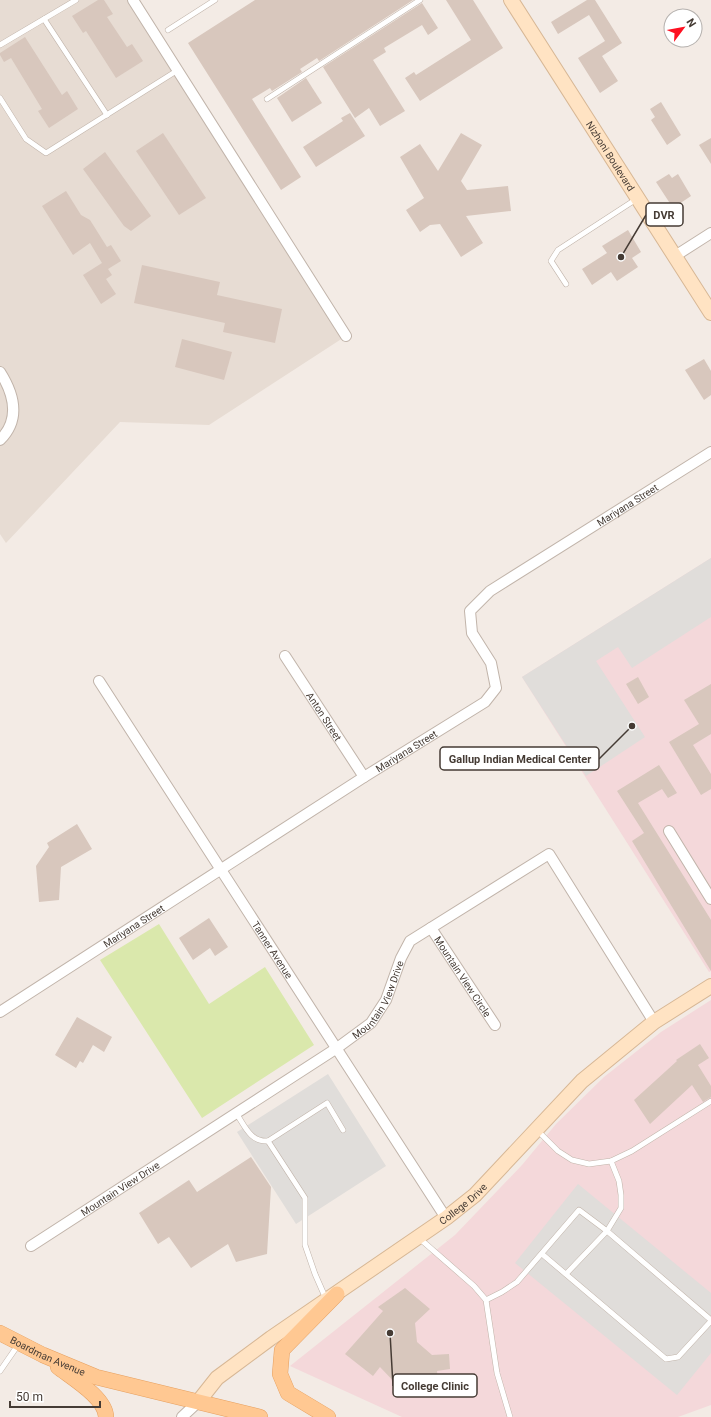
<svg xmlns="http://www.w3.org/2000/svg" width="711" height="1417" viewBox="0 0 711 1417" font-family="Roboto,sans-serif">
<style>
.residential{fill:#e7dcd3}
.medical{fill:#f4d8da}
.green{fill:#dae8ac}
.parking{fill:#e0ddda}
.building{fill:#d8c7bd}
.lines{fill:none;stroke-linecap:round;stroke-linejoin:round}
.lane-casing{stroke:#c1b4aa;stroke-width:6}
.street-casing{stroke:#c1b4aa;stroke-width:12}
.secondary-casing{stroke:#d7b795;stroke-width:16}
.primary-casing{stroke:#e6a060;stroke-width:16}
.lane{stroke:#fff;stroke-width:5}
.street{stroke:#fff;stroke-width:10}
.secondary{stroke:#ffe3c3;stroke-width:14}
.primary{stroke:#ffc892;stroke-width:15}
.labels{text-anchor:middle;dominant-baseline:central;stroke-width:3.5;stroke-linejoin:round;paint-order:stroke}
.street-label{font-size:10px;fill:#453b34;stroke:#fff}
.leader{fill:none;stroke:#453b34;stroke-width:1.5}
.callout-dot{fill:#453b34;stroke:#fff;stroke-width:1.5}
.callout{fill:#fff;stroke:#453b34;stroke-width:1.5}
.callout-label{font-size:11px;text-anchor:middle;font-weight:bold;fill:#453b34}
</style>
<rect width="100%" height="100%" fill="#f3ebe5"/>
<path class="residential" d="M0 0H133L346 336 209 425 120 422 6 543 0 534Z"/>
<g class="medical">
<path d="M711 558V971L709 972 522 677Z"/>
<path d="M711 1000V1405L678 1417H402L290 1366 455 1235 522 1165 556 1124 604 1077 661 1032Z"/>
</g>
<path class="green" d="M159 924 209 1004 265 967 314 1045 202 1118 100 960Z"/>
<g class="parking">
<path d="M711 558V617L632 668 618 647 596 661 645 737 586 776 522 677Z"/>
<path d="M328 1074 386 1166 296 1224 237 1132Z"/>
<path d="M578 1184 711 1293V1353L677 1395 515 1263Z"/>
</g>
<g class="building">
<path d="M98 0H104L113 14 107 17 127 47 132 44 143 61 116 78 86 31 83 33 72 16Z"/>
<path d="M255 0H413L319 61 317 58 300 69 302 72 272 91 270 88 252 99 301 177 281 190 188 43Z"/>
<path d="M446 0H473L503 48 420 101 405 78 414 72 416 75 471 40Z"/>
<path d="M587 0H595L622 43 602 56 618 81 600 93 578 58 605 41 589 15 558 34 551 22Z"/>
<path d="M422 3 438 28 428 35 422 25 384 48 386 52 373 60 405 111 380 126 369 108 355 118 323 67Z"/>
<path d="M25 37 62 95 67 91 78 109 49 128 38 111 42 109 11 58 4 62 0 55V53Z"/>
<path d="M306 78 322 103 292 122 277 98Z"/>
<path d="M661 102 681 135 667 145 651 120 655 117 650 109Z"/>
<path d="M350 113 365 136 316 167 303 147 343 121 341 118Z"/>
<path d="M163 133 206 198 179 215 136 151Z"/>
<path d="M461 133 482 145 461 181 467 190 508 186 511 211 466 216 483 243 461 257 440 224 430 225 420 232 406 210 424 198 400 157 420 144 438 171Z"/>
<path d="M711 138V164L699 145Z"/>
<path d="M105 152 151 216 131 231 124 226 83 169Z"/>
<path d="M669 174 672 178 678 174 691 196 673 208 656 182Z"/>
<path d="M66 191 81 215 90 220 107 247 111 245 121 261 108 269 112 275 106 279 116 294 101 304 83 275 102 263 90 243 73 255 42 206Z"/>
<path d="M628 230 641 252 632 258 638 267 617 281 611 272 592 285 582 269 607 253 602 246Z"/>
<path d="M142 265 220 282 217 295 282 309 275 343 223 332 225 323 134 303Z"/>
<path d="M182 339 232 352 224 380 175 367Z"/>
<path d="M704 359 711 371V395L704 400 685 370Z"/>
<path d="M638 677 649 697 638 704 626 684Z"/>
<path d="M711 684V734L693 745 711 774V789L701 795 669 742 699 724 684 700Z"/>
<path d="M659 765 677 793 668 798 662 789 638 803 711 920V971L632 841 644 833 617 791Z"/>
<path d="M77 824 92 849 61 867 59 900 39 902 36 866 49 847 47 843Z"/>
<path d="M209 918 228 947 215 956 210 948 193 960 179 938Z"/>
<path d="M77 1017 112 1037 104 1052 93 1045 83 1063 80 1061 76 1068 55 1055Z"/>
<path d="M700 1044 709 1058 698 1065 711 1086V1097L703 1102 692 1085 650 1124 634 1100 677 1061 676 1060Z"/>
<path d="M251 1157 271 1187 267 1254 236 1262 228 1244 191 1268 169 1237 158 1244 139 1213 189 1180 197 1192Z"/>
<path d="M405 1288 430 1309 415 1323 417 1342 432 1355 449 1354 450 1369 437 1371 439 1392 414 1394 413 1387 400 1388 380 1367 373 1376 345 1354 383 1311 378 1307Z"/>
</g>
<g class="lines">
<defs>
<g id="lane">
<path d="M44 19 107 115"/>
<path d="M168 30 215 0"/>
<path d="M0 45 76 0"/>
<path d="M0 98 26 139 46 153 178 70"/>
<path d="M267 99 420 0"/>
<path d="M566 284 551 261 558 250 638 198"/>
<path d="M236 1113C245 1126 250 1142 268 1141L327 1103 343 1130"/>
<path d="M537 1130 558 1151 572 1160 589 1164 611 1161 632 1151 711 1101"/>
<path d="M268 1141 305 1198V1245L315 1274 326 1299"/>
<path d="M419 1238 474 1286 486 1300 497 1373 510 1417"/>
<path d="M542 1254 666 1359 678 1357 711 1321"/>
<path d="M566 1274 607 1231 621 1208V1195L619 1181 611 1161"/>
<path d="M486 1300 502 1292 517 1282 579 1210 607 1231 711 1320"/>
<path d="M0 1371 18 1345"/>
</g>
<g id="street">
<path d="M133 0 346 336"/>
<path d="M675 256 711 233"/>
<path d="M0 372C14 394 21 419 0 440"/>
<path id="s1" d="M285 656 364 777"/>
<path id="s2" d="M99 681 446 1218"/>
<path d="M669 831 711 899"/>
<path id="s3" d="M431 928 495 1025"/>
<path id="s4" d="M0 1012 364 777 485 702 496 688 491 663 472 633 470 611 490 591 711 452"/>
<path id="s5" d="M31 1246 337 1048 371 1023 386 1000 401 958 410 941 549 854 654 1022"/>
<path d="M182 1417 198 1402"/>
</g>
<g id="secondary">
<path id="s6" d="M511 0 711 313"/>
<path id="s7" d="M198 1402 217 1378 271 1338 446 1218 475 1195 582 1081 654 1022 711 986"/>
</g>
<g id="primary">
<path id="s8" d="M0 1333 43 1355 96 1377 260 1417"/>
<path d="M58 1367C72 1378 106 1398 106 1417"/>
<path d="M328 1417 288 1393 280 1374 282 1350 337 1294"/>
</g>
</defs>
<use href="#lane" class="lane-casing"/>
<use href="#street" class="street-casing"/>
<use href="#secondary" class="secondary-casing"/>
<use href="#primary" class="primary-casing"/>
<use href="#lane" class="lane"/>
<use href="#street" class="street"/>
<use href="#secondary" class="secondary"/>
<use href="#primary" class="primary"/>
</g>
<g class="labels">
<g class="street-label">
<text stroke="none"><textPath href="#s6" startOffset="185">Nizhoni Boulevard</textPath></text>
<text stroke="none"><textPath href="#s4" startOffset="867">Mariyana Street</textPath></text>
<text stroke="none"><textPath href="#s1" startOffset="72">Anton Street</textPath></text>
<text stroke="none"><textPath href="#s4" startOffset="483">Mariyana Street</textPath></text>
<text stroke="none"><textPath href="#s4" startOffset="159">Mariyana Street</textPath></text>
<text stroke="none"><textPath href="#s2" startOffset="320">Tanner Avenue</textPath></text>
<text stroke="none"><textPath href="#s3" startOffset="58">Mountain View Circle</textPath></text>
<text stroke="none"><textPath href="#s5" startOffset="430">Mountain View Drive</textPath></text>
<text stroke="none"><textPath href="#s5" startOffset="106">Mountain View Drive</textPath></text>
<text stroke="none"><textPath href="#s7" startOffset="332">College Drive</textPath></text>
<text stroke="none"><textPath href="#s8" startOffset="53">Boardman Avenue</textPath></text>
</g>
</g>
<path class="leader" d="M621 257L646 215M632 726L599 759M390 1333L393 1386"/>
<g class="callout-dot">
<circle cx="621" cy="257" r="4"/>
<circle cx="632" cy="726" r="4"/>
<circle cx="390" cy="1333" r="4"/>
</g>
<g class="callout">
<rect x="646" y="203" width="37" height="23" rx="4"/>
<rect x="440" y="747" width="159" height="23" rx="4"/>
<rect x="393" y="1374" width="84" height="23" rx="4"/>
</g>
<g class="callout-label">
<text x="664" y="219">DVR</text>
<text x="520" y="763">Gallup Indian Medical Center</text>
<text x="435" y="1390">College Clinic</text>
</g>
<g transform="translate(683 28) rotate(58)"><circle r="19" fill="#ffffff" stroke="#b5b1ae"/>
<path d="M0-3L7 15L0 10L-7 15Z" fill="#fe1021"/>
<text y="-6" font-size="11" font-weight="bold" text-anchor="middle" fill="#453b34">N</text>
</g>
<path d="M10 1401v6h90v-6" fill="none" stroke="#453b34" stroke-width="2"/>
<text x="16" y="1401" font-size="12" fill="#453b34" stroke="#ffffff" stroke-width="3" paint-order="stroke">50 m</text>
</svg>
